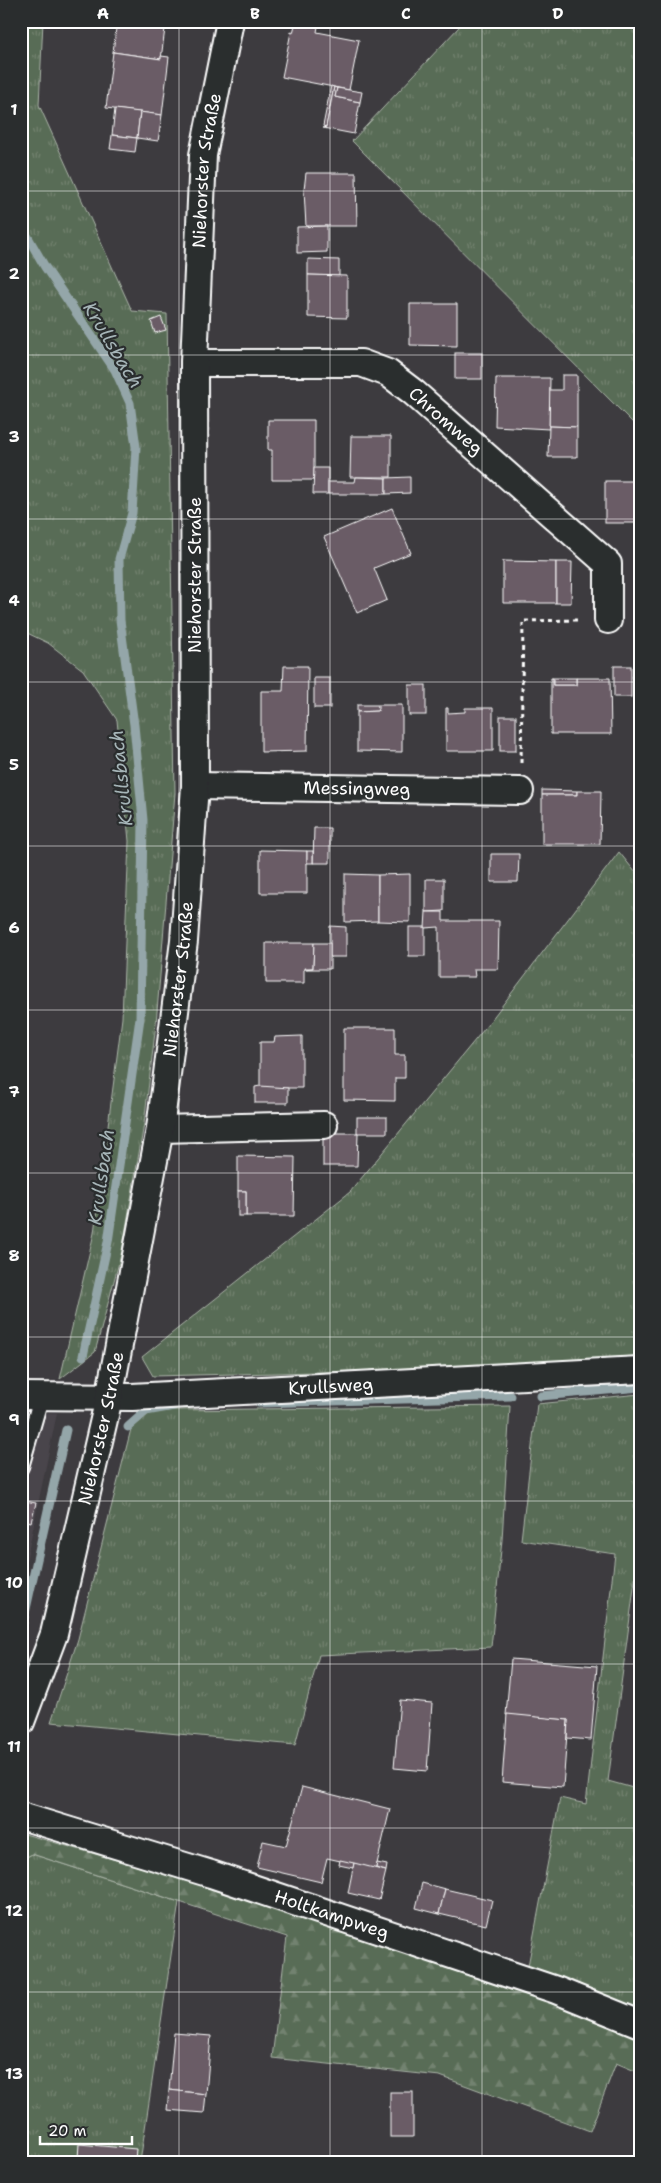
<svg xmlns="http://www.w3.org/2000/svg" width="661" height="2183" viewBox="0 0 661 2183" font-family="'Shantell Sans',sans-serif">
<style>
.built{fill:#4a454b}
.grass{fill:url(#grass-tufts);stroke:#acb6aa}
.forest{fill:url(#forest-firs);stroke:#acb6aa}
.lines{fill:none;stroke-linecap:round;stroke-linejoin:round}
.stream{stroke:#94a6a9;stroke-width:9}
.building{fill:#6a5b66;stroke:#fff}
.lane-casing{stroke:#fff;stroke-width:18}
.street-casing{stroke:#fff;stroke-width:30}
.path{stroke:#fff;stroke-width:3;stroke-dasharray:4 4;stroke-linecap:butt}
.lane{stroke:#2a2d2e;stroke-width:14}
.street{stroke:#2a2d2e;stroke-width:26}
.grid{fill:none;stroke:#fff;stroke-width:1;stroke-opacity:0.55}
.labels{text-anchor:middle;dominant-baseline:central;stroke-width:4.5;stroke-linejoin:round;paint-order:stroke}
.street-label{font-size:18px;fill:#fff;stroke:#2a2d2e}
.water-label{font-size:19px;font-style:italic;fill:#a6b5b8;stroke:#2a2d2e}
.neatline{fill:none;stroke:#fff;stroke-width:2}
.grid-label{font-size:16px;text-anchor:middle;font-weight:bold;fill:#fff}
</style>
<defs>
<pattern id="grass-tufts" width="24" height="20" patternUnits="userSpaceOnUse" patternTransform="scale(1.25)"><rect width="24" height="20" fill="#596c56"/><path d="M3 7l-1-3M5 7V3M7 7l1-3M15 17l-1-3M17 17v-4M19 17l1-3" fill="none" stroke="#72826f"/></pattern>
<pattern id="forest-firs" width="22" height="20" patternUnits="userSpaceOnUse" patternTransform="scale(1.25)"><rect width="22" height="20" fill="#596c56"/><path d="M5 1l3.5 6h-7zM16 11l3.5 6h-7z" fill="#72826f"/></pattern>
</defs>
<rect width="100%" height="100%" fill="#3d3b3f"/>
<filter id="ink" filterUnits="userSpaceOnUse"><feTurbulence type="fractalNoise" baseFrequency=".02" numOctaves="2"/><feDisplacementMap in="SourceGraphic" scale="10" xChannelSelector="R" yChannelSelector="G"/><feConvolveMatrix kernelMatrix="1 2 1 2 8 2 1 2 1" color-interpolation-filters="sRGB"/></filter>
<g filter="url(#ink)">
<path class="built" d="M21 1412 57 1413 21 1586Z"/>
<g class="grass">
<path d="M21 21H43L39 105 132 311 167 314 175 793 156 1024 144 1124 122 1251 95 1352 60 1379 94 1233 122 1018 129 841 117 720 83 670 48 643 21 630Z"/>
<path d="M460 21H640V430L352 141 459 27Z"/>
<path d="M619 852 640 878V1358L525 1367 153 1376 142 1357 350 1192 485 1028Z"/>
<path d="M640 1394V1543L608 1781 640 1790V2012L528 1966 560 1798 586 1804 615 1554 521 1540 537 1404Z"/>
<path d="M510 1406 502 1540 491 1647 319 1655 295 1745 51 1722 78 1639 131 1429 150 1413 174 1410Z"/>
<path d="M32 1854 179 1902 140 2162H21V1860Z"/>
</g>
<path class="forest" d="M21 1833 208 1886 548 2000 640 2038V2073L616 2063 590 2131 440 2076 272 2058 287 1937 32 1854 21 1860Z"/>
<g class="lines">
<g class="stream">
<path d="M21 225 45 267 115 370 130 403 136 447 132 513 119 559 120 620 134 725 143 820 140 1018 108 1242 83 1356"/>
<path d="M541 1396 640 1387"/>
<path d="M259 1403 511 1396"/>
<path d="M128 1427 146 1411 174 1406"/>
<path d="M21 1631 66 1430"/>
</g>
</g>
<g class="building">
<path d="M117 21H166L161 59 113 52Z"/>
<path d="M296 21H319L317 32 359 40 349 90 282 77 291 32 293 33Z"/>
<path d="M113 52 161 59V56L169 57 162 115 106 108Z"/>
<path d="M331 86 334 87 326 127 323 126Z"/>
<path d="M334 87 337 88 335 97 360 102 354 134 323 128 326 127Z"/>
<path d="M337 88 362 92 360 102 335 97Z"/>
<path d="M115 109 140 112 137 138 112 135Z"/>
<path d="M140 112 162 115 158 141 137 138Z"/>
<path d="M112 135 137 138 135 152 110 149Z"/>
<path d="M306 173H356L357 226H306L304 190Z"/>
<path d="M327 226V252L297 253V227Z"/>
<path d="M308 259 339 260V276L308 275Z"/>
<path d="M308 275 347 276V318L308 317Z"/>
<path d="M410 304H457V346L410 345Z"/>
<path d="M161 317 166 330 155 333 151 321Z"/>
<rect x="455" y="353" width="27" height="26"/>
<path d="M562 375H577V427L549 426V390H562Z"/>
<path d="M496 378H550L549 429 495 426Z"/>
<path d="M268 420H314V480H272V450H268Z"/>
<path d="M549 426 577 427V457H548Z"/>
<path d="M351 436H391V477H350Z"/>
<path d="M314 468H328V494H313Z"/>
<path d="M356 477 386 478V494H328V482H355Z"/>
<path d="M410 477V493L386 494V478Z"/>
<rect x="605" y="481" width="35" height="42"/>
<path d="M392 508 411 553 374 568 387 600 357 613 324 537Z"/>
<path d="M503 561 556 562V603H503Z"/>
<path d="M556 562H572L571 603H556Z"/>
<path d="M284 666H308L307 751 261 752V691H283Z"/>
<rect x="614" y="666" width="17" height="31"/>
<rect x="314" y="678" width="16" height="30"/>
<path d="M551 678H553V685H576V678H610L611 734H551Z"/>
<rect x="553" y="678" width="23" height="7"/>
<rect x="409" y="685" width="17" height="30"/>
<path d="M357 705H378V711L357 712Z"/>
<path d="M378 705H402V752L357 751V712L378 711Z"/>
<path d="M446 708H448V713L465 712V708H493V751H446Z"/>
<rect x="500" y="716" width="16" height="35"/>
<path d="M542 790 577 791V795H542Z"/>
<path d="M577 791H601L600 844H542V795H577Z"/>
<path d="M314 828H330V863H313Z"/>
<path d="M260 850 307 851V893H260Z"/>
<rect x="307" y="851" width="6" height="12"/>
<path d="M491 854H519L518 882H491Z"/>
<path d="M345 874 378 875V921L345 922Z"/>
<path d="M410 874V922L378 921V875Z"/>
<path d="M426 879H444V911L426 912Z"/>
<path d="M426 912H443V921H499L498 969H474L475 977H439V927L425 928Z"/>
<path d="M330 926 346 927V957H330Z"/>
<rect x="409" y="927" width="16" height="29"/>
<path d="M266 943H314L313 968H304V983H266Z"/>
<path d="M314 943H330V969H304L313 968Z"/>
<path d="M344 1028H395V1055H405V1078H395V1101L344 1100Z"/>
<path d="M302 1036V1088H260V1042H274L275 1037Z"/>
<path d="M260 1086 288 1088V1103H255V1087Z"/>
<rect x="357" y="1117" width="30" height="16"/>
<path d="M323 1133H358L357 1166H323Z"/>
<path d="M238 1156 295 1157 294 1216H246V1191H238Z"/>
<rect x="238" y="1191" width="8" height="25"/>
<path d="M25 1501 36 1503 31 1522 21 1519Z"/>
<path d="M511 1659 597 1666 591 1740 567 1738 568 1720 506 1715Z"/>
<path d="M400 1700 432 1703 427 1771 394 1768Z"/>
<path d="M507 1714 568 1720 563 1787 502 1782Z"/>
<path d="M302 1787 390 1809 376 1868 385 1871 327 1858 321 1882 257 1867 263 1841 286 1846Z"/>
<path d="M340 1860 354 1863 353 1868 339 1865Z"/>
<path d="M354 1863 386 1871 379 1900 348 1893Z"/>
<path d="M377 1863 387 1865 386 1871 376 1868Z"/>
<path d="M422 1883 445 1889 439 1914 416 1908Z"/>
<path d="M445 1889 492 1900 486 1925 439 1914Z"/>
<path d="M174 2033 211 2036 206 2094 169 2090Z"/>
<path d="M169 2090 206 2094 204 2113 167 2110Z"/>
<rect x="390" y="2092" width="23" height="45"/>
<path d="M79 2144 136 2149 135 2162 78 2158Z"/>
</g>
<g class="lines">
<defs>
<path id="lane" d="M21 1467 41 1398"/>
<g id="street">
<path id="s1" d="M194 363H361L388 373 413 392 608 564V620"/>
<path id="s2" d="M195 786 520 791"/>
<path d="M160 1129 324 1125"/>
<path id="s3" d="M21 1396 132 1397 640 1370"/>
<path id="s4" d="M21 1722 54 1634 109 1398 160 1129 184 941 195 786 194 363 203 155 230 21"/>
<path id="s5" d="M21 1816 211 1874 556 1990 640 2024"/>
</g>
</defs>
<use href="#lane" class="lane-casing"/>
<use href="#street" class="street-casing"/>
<path class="path" d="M521 763 523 621 579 620"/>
<use href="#lane" class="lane"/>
<use href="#street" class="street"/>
</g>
</g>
<path class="grid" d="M179 21V2162M330 21V2162M482 21V2162M21 191H640M21 355H640M21 519H640M21 682H640M21 846H640M21 1010H640M21 1173H640M21 1337H640M21 1501H640M21 1664H640M21 1828H640M21 1992H640"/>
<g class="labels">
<g class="street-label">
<text stroke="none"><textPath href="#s4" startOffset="1571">Niehorster Straße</textPath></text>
<text stroke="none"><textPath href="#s1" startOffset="271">Chromweg</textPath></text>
<text transform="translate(195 575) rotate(-90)">Niehorster Straße</text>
<text stroke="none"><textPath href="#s2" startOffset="162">Messingweg</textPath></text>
<text stroke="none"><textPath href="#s4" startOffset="761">Niehorster Straße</textPath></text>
<text stroke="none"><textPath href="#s3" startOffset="310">Krullsweg</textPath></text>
<text stroke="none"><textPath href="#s4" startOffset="305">Niehorster Straße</textPath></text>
<text stroke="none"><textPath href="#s5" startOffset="326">Holtkampweg</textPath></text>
</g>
<g class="water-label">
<text transform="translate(113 345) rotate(59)">Krullsbach</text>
<text transform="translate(121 778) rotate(-96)">Krullsbach</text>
<text transform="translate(101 1177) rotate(-82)">Krullsbach</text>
</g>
</g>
<rect width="661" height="2183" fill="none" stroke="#2a2d2e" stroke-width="55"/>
<path d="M40 2136v8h92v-8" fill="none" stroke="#ffffff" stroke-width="2.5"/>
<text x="48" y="2136" font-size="15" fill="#ffffff" stroke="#2a2d2e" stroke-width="4" paint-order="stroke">20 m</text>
<rect x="28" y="28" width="606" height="2128" class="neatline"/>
<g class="grid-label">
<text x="103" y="19">A</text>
<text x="255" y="19">B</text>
<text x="406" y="19">C</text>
<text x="558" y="19">D</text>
<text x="14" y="115">1</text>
<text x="14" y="279">2</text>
<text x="14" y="442">3</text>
<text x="14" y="606">4</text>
<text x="14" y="770">5</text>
<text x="14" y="933">6</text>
<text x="14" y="1097">7</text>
<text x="14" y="1261">8</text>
<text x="14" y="1425">9</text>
<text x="14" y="1588">10</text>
<text x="14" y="1752">11</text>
<text x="14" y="1916">12</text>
<text x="14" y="2079">13</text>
</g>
</svg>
